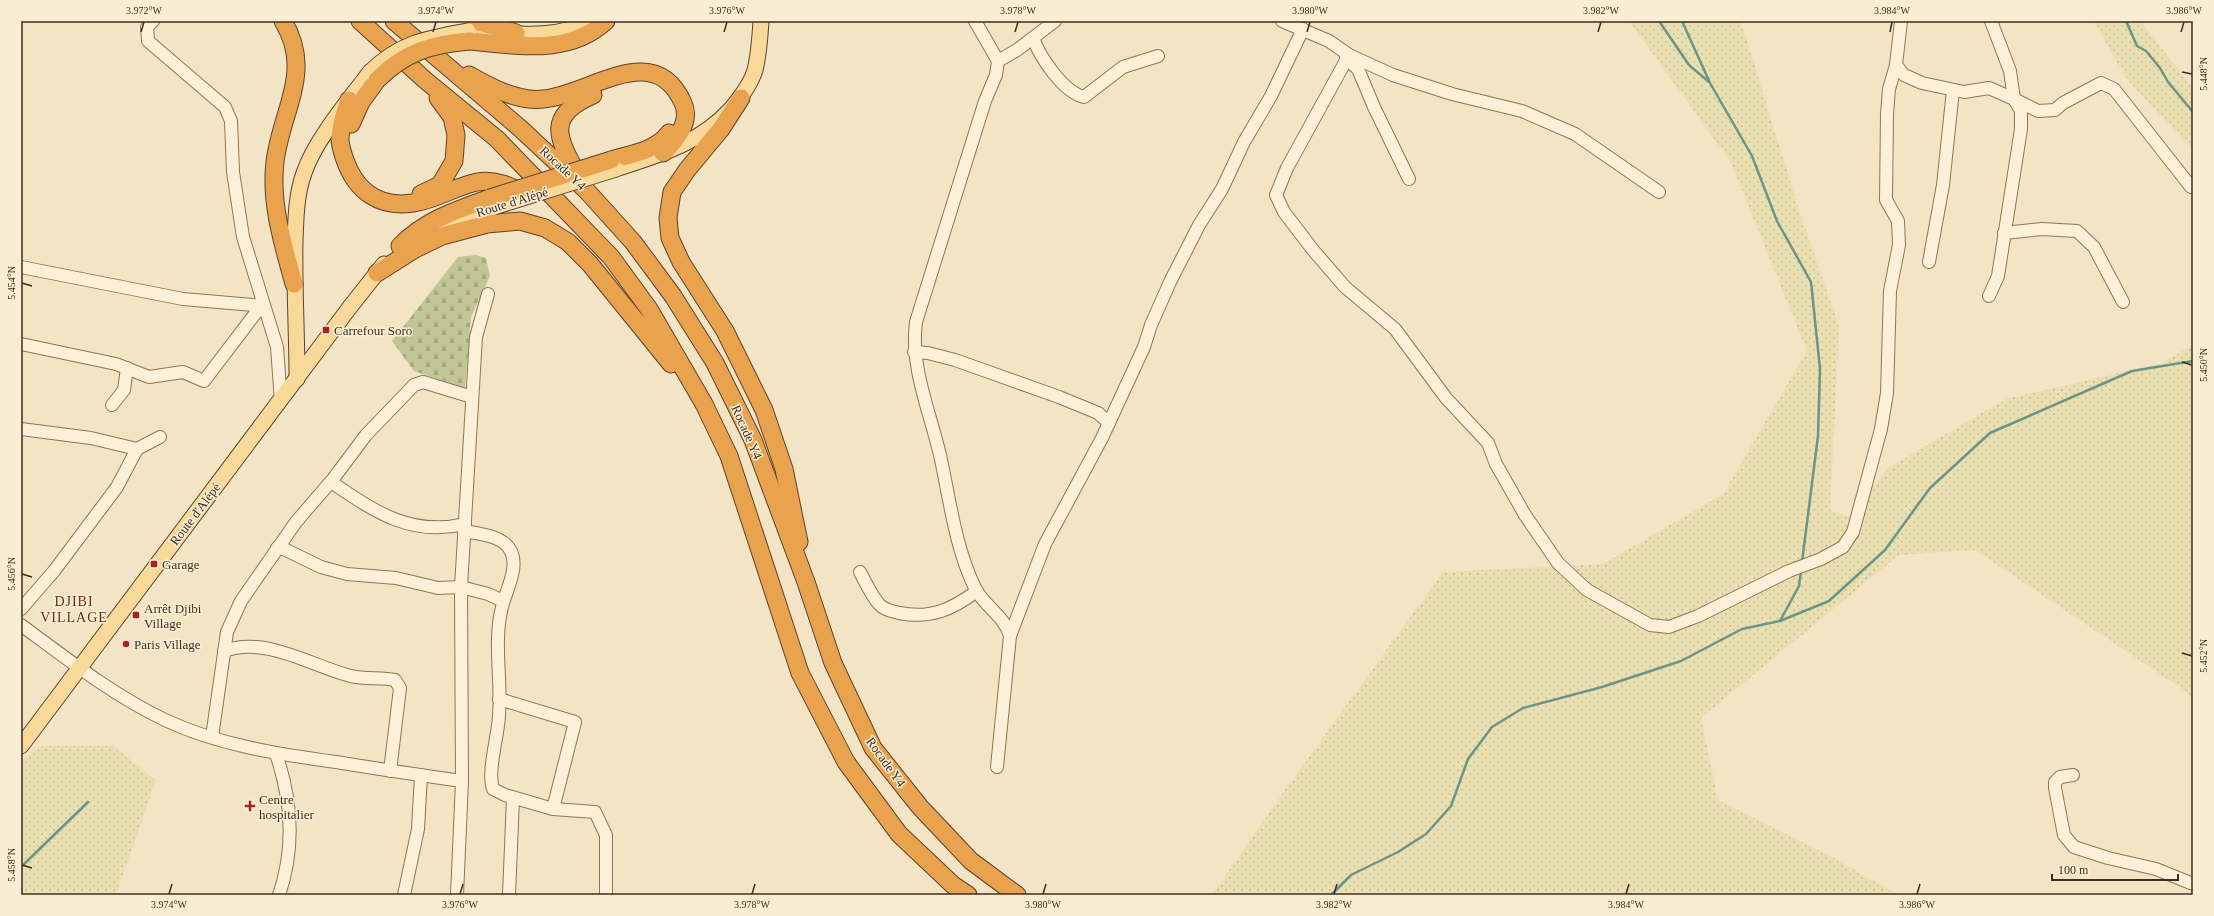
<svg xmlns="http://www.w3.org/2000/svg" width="2214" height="916" viewBox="0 0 2214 916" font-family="Georgia,serif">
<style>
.farmland{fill:url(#farmland-dots)}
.cemetery{fill:url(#cemetery-stones)}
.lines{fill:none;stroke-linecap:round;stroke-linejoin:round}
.stream{stroke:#6c958a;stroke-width:2.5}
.minor-casing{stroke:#8f7558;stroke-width:14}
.major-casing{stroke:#5d422d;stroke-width:17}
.highway-casing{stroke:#5d422d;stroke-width:19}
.minor{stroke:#fcf1d8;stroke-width:12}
.major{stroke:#f8d999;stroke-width:15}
.highway{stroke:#e9a24e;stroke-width:17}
.major-bridge-casing{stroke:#5d422d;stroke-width:17;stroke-linecap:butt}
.highway-bridge-casing{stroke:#5d422d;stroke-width:19;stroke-linecap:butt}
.major-bridge{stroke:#f8d999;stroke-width:15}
.highway-bridge{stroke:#e9a24e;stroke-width:17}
.ticks{fill:none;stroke:#3e2d1e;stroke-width:1.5}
.poi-dot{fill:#a42225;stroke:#f9eed4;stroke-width:1.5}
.labels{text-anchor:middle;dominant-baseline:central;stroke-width:3;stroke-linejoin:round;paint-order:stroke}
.street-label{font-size:13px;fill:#3e2d1e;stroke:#f9eed4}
.poi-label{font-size:13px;fill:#3e2d1e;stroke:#f9eed4;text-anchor:start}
.neighbourhood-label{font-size:14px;letter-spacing:1px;fill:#6e2a19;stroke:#f9eed4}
.neatline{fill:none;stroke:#3e2d1e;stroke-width:1.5}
.ticks-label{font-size:10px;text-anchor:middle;fill:#3e2d1e}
</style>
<defs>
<pattern id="farmland-dots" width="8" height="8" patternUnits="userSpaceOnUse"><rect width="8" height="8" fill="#e9dfb0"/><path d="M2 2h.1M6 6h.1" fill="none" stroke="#c9c097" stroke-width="1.8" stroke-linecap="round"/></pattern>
<pattern id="cemetery-stones" width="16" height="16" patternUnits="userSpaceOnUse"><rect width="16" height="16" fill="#c1c696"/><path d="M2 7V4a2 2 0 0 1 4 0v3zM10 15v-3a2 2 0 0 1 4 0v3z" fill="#a7aa81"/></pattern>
</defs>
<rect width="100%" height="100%" fill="#f2e4c4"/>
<g class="farmland">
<path d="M1629 21H1741L1798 207 1839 327 1830 510 1849 517 1888 468 2006 399 2163 363 2193 344V700L2185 691 1975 550 1899 555 1701 718 1718 800 1832 857 1898 895H1212L1285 790 1443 572 1603 564 1723 494 1807 351 1730 161Z"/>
<path d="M2094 21H2141L2193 89V151L2126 78Z"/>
<path d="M43 746H113L156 780 116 895H21V760Z"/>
</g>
<path class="cemetery" d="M476 255 486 258 490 276 471 317 465 388 414 371 392 341 458 257Z"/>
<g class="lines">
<g class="stream">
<path d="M1659 21 1689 65 1709 82"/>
<path d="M1682 21 1710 83 1752 156 1777 221 1811 282 1820 369 1818 436 1802 562"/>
<path d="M2126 21 2137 46 2146 51 2160 68 2168 82 2193 112"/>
<path d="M1780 621 1799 586 1801 571"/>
<path d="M21 867 88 802"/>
<path d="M1331 895 1351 875 1398 852 1426 834 1451 806 1468 759 1492 727 1523 708 1602 687 1681 661 1742 629 1780 621 1829 601 1885 550 1930 488 1990 433 2132 371 2193 361"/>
</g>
<defs>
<g id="minor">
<path d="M153 21 147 27 148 41 225 107 231 121 233 172 243 237 277 347 281 401"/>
<path d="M975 21 998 61 996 75 985 101 916 322C910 367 930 412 940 455 950 500 955 548 976 590 985 606 1005 617 1010 636L997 767"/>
<path d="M1282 21 1329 41 1349 55 1287 168 1276 195 1284 212 1313 250 1345 287 1395 329 1446 398 1488 443 1496 464 1525 515 1558 563 1587 590 1650 625 1669 627 1698 616 1789 571 1821 559 1843 547 1853 532 1881 429 1887 393 1890 291 1899 245 1898 221 1886 200 1887 114 1889 89 1896 65 1901 21"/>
<path d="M1991 21 2010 71 2014 99 2038 111 2055 110 2063 103 2101 83 2114 89 2191 187"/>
<path d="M1033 38C1040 57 1063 92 1084 97L1123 67 1158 56"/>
<path d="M1349 55 1393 75 1452 94 1522 111 1575 134 1659 192"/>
<path d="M1346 58 1358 69 1374 107 1409 179"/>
<path d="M998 61 1017 50 1055 21"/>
<path d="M1896 65 1904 75 1922 83 1964 92 1989 88 2014 99 2021 111V129L1998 276 1989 296"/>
<path d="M2004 233 2042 229 2077 231 2094 247 2123 302"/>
<path d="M1929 262 1943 185 1953 90"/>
<path d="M21 267 183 299 264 306"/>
<path d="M21 344 116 364 149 377 183 372 204 381 261 306"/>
<path d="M914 352 928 353 955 360 1059 397 1098 413 1109 423"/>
<path d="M112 405 124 390 127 368"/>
<path d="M21 429 91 438 137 449"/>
<path d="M331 482C374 511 410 537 465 524"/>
<path d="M464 531C479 534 500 535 509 548 521 565 506 590 502 607 493 642 502 680 499 716 498 737 487 771 493 789L505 795 553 809 595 812 606 835V895"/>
<path d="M277 548 284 549 321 567 347 574 396 578 438 588 461 587 488 594 503 601"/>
<path d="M860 572C865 582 872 596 879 604 884 610 892 611 899 613 931 619 951 610 977 591"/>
<path d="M21 609 54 571 117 487 137 449 160 437"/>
<path d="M21 625C67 659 113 695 165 720 218 745 278 754 336 762 378 769 420 775 462 781"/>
<path d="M1010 636 1045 544 1102 438 1144 347 1151 325 1170 282 1199 225 1222 189 1244 142 1271 96 1303 29"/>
<path d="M224 651C264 636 308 664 347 675 363 680 379 677 395 680L400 688 390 771"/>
<path d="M499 699 575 722 553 809"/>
<path d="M212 737 227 632 241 601 296 522 333 479 366 435 414 385 423 382 472 397"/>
<path d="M276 754C292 800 295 848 279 895"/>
<path d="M2073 775 2060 777 2055 782V788L2064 835 2074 847 2108 858 2156 869 2193 884"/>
<path d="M404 895 418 829 421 775"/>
<path d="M457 895 462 781 461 587 476 337 488 294"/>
<path d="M509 895 513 798"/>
</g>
<g id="major">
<path d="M468 31C506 32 554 42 589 21"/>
<path d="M616 169C660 154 699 144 731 109 741 97 751 84 755 70 759 54 760 37 761 21"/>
<path d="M443 225 494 207"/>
<path d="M297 379C297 333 294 286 295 240 296 218 296 195 304 173 315 140 349 100 370 72"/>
<path d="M21 746 350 307 384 264"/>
</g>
<g id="highway">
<path d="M283 21C314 72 281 110 275 162 270 203 283 244 294 284"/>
<path d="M360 21 425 80 497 139 611 257 649 309 704 404 729 456 800 673 846 762 899 834 953 885 968 895"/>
<path d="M394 21 521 129 586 190 633 242 673 296 715 363 753 440 806 582 833 663 873 748 920 807 971 861 1017 895"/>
<path d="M476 21 516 33"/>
<path d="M470 41C517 45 568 56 606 21"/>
<path d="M469 75C490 87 518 102 543 99 590 95 654 38 683 103 692 122 675 141 663 153"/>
<path d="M741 98 721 129 687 170 672 192 668 218 670 238 681 262 725 331 764 410 784 469 799 542"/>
<path d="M349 100C345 113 340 126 340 139 340 146 343 154 345 160 356 191 379 208 413 203 436 200 456 186 477 182 495 179 510 186 526 194"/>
<path d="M351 124 361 102 377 80"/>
<path d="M611 160C631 154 656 151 669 133"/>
<path d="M579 177C558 139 544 116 593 95"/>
<path d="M421 194 440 185 454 161 456 135 452 117 438 98"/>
<path d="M400 246C425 220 457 210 490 198"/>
<path d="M377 273 415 249 442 236 487 224 520 221 545 228 568 242 590 264 671 364"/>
</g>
</defs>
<use href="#minor" class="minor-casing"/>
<use href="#major" class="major-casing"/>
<use href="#highway" class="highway-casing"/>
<use href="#minor" class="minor"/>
<use href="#major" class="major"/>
<use href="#highway" class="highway"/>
<defs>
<g id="major-bridge">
<path d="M370 72C401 42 428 38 468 31"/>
<path d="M494 207 616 169"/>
</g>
<g id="highway-bridge">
<path d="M377 80C405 52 431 44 470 41"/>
<path d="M490 198 611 160"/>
</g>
</defs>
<use href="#major-bridge" class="major-bridge-casing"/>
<use href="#highway-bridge" class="highway-bridge-casing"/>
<use href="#major-bridge" class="major-bridge"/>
<use href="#highway-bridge" class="highway-bridge"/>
</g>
<path class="ticks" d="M141 32 144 22M433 32 436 22M724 32 727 22M1015 32 1018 22M1307 32 1310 22M1598 32 1601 22M1890 32 1892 22M2181 32 2184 22M2182 72 2192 74M22 283 32 286M2182 362 2192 365M22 574 32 577M2182 653 2192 656M22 865 32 868M169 894 172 884M460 894 463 884M752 894 755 884M1043 894 1046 884M1334 894 1337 884M1626 894 1629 884M1917 894 1920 884"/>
<g class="poi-dot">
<rect x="322" y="326" width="8" height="8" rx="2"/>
<rect x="150" y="560" width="8" height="8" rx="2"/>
<rect x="132" y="611" width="8" height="8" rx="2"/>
<circle cx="126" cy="644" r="4"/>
<path d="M248 800h4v4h4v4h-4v4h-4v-4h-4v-4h4z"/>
</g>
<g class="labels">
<g class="street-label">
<text transform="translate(563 168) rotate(43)">Rocade Y4</text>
<text transform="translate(512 202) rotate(-17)">Route d'Alépé</text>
<text transform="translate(747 432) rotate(66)">Rocade Y4</text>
<text transform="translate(195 514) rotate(-53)">Route d'Alépé</text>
<text transform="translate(886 762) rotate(54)">Rocade Y4</text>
</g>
<g class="poi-label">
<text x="334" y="330">Carrefour Soro</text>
<text x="162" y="564">Garage</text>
<text x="144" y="608">Arrêt Djibi<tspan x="144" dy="15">Village</tspan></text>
<text x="134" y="644">Paris Village</text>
<text x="259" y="799">Centre<tspan x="259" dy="15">hospitalier</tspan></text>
</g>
<g class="neighbourhood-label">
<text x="74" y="601">DJIBI<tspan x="74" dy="16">VILLAGE</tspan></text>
</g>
</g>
<rect width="2214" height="916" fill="none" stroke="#f9eed4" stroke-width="44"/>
<path d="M2052 874v6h126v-6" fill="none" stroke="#3e2d1e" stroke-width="2"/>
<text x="2058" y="874" font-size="12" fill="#3e2d1e" stroke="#f9eed4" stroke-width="3" paint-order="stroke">100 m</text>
<rect x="22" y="22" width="2170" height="872" class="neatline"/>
<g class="ticks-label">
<text x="144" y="14">3.972°W</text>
<text x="436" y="14">3.974°W</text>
<text x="727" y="14">3.976°W</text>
<text x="1018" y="14">3.978°W</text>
<text x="1310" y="14">3.980°W</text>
<text x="1601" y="14">3.982°W</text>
<text x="1892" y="14">3.984°W</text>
<text x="2184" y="14">3.986°W</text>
<text transform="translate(2203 74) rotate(-90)" y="4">5.448°N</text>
<text transform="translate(11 283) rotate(-90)" y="4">5.454°N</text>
<text transform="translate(2203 365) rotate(-90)" y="4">5.450°N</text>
<text transform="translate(11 574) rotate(-90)" y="4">5.456°N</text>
<text transform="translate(2203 656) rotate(-90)" y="4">5.452°N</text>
<text transform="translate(11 865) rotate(-90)" y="4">5.458°N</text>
<text x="169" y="908">3.974°W</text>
<text x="460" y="908">3.976°W</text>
<text x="752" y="908">3.978°W</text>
<text x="1043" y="908">3.980°W</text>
<text x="1334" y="908">3.982°W</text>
<text x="1626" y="908">3.984°W</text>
<text x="1917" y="908">3.986°W</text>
</g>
</svg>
